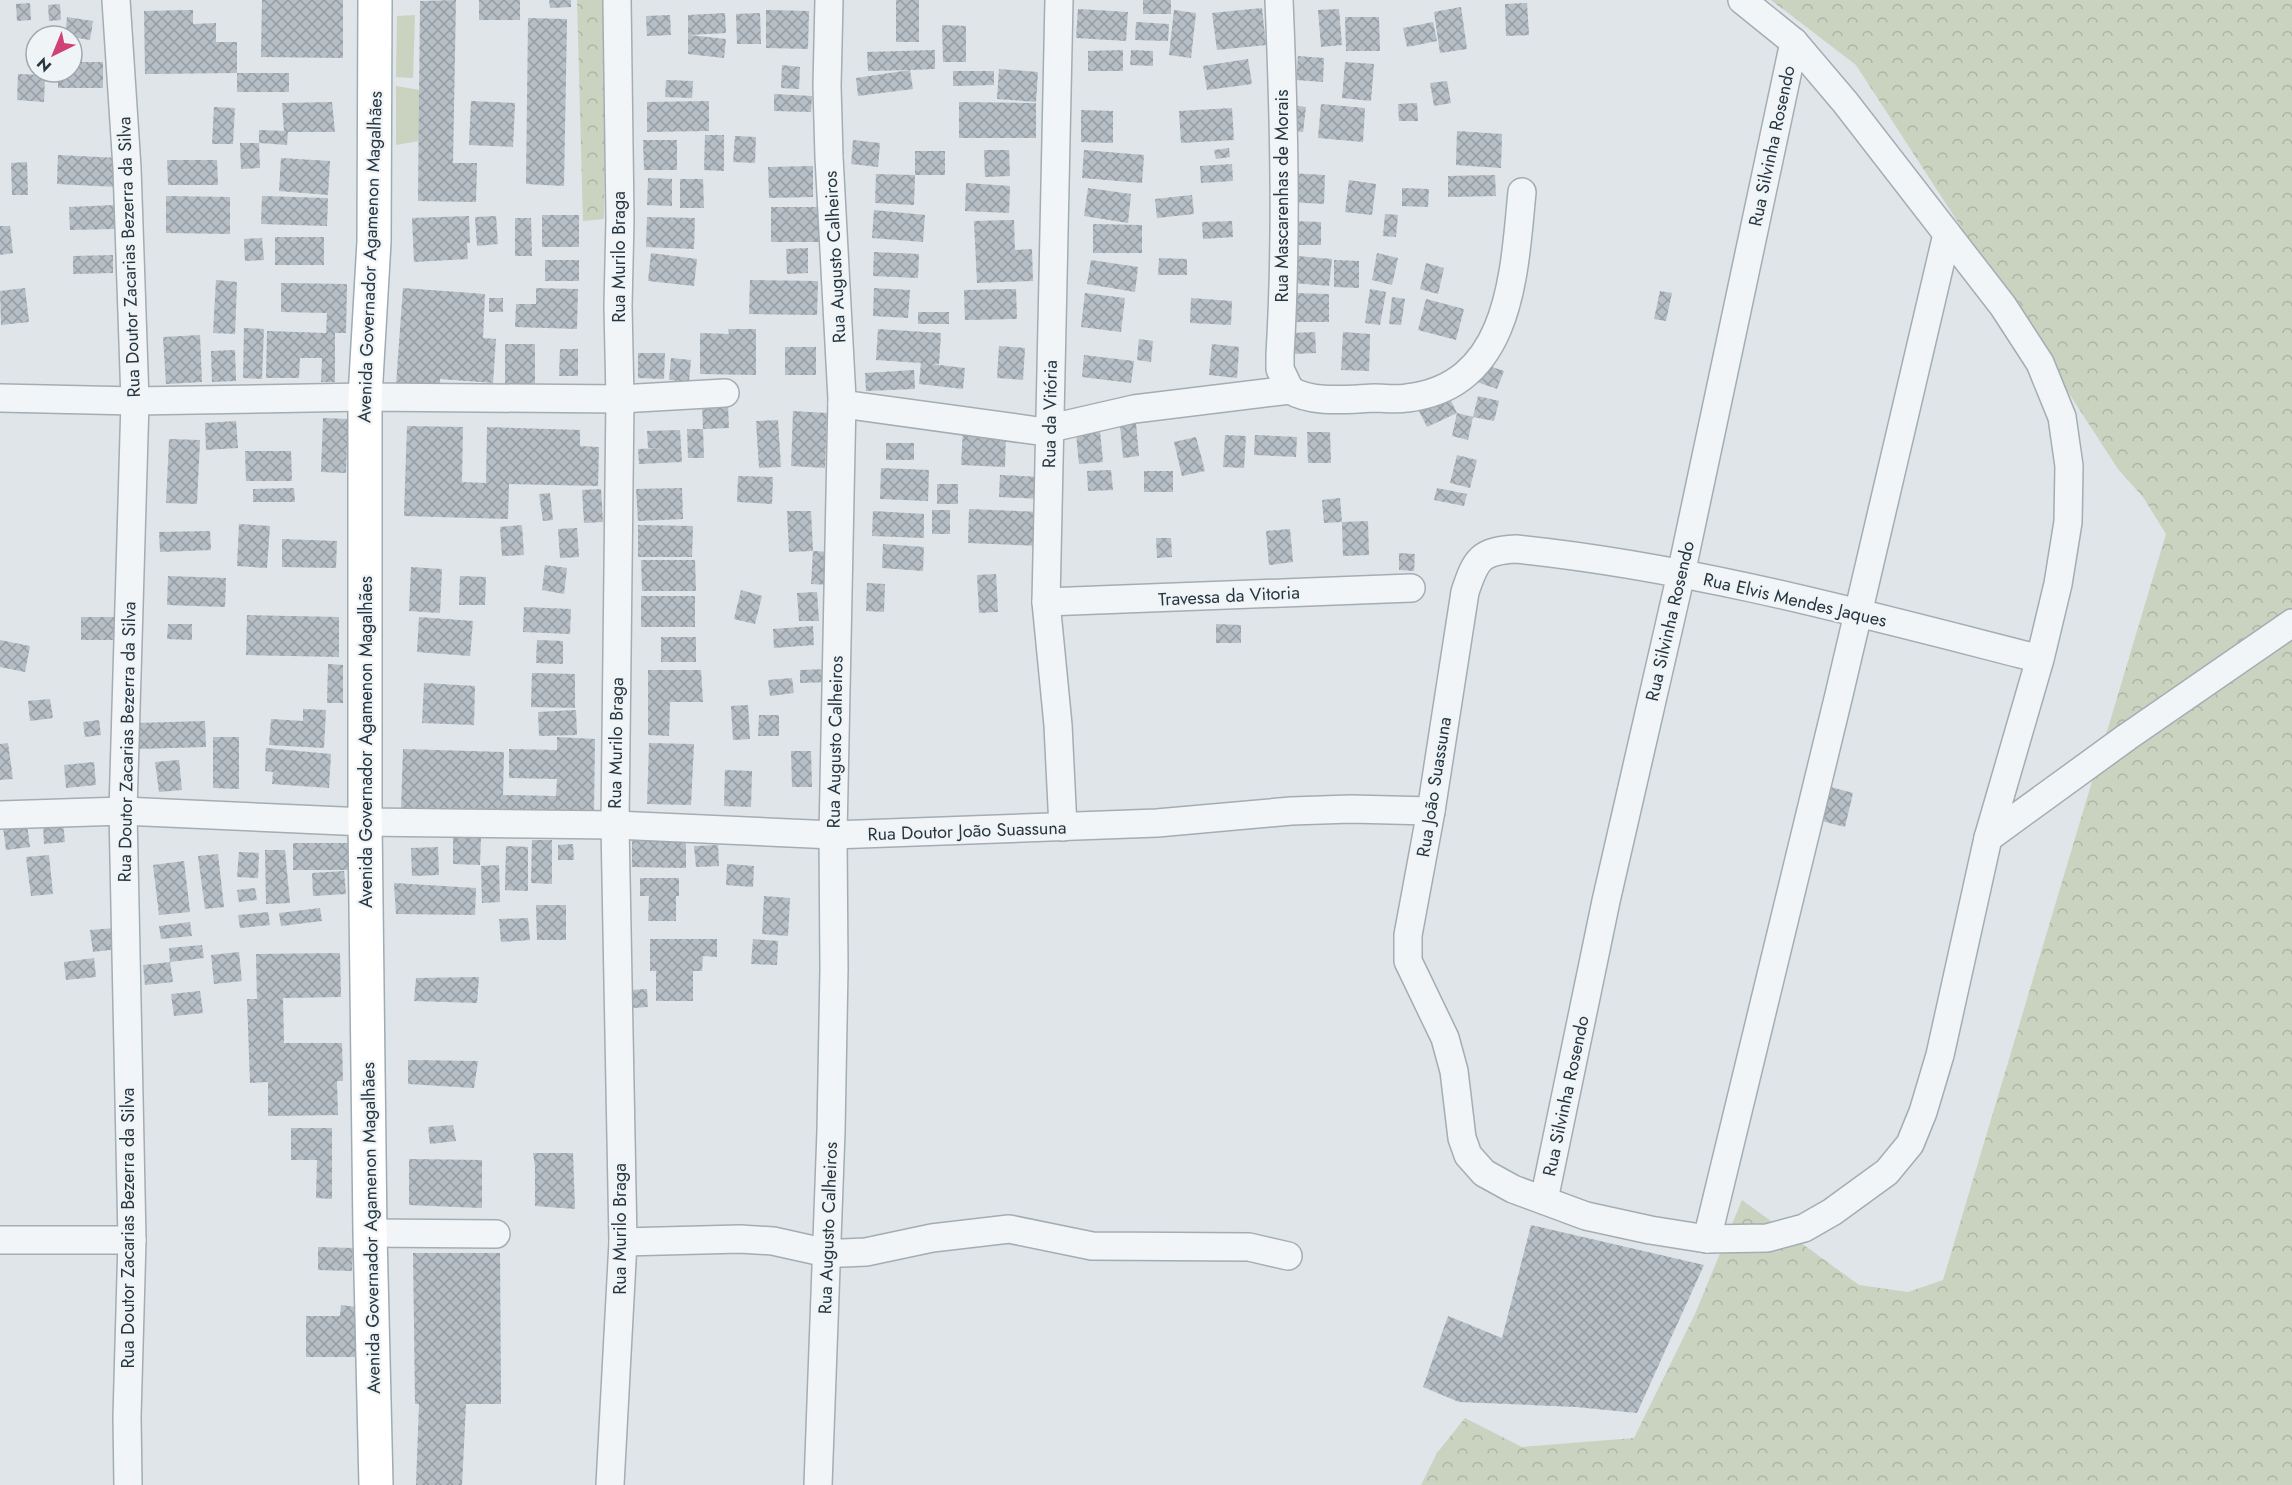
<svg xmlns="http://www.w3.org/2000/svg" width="2292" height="1485" viewBox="0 0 2292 1485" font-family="Jost,sans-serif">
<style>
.green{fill:#c9d3c0}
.forest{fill:url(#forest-crowns)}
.building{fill:url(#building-cross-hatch)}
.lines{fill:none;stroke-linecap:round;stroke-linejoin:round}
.minor-casing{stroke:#a4adb3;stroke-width:30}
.major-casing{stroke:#9eacb5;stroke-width:36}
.minor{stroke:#f2f5f7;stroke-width:27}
.major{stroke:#fff;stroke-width:33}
.labels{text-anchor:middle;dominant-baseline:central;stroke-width:4.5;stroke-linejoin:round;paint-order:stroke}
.street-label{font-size:18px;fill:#283641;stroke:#eff4f7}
</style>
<defs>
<pattern id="forest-crowns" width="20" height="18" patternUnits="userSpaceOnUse" patternTransform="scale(1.5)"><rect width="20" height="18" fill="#c9d3c0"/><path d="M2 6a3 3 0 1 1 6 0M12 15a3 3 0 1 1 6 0" fill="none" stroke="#adb6a6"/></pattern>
<pattern id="building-cross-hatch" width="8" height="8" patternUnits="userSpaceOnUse" patternTransform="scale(1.5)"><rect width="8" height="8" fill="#b7bfc6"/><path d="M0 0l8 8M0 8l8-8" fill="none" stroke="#959ca2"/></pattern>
</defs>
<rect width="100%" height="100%" fill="#dfe5e9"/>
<g class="green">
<path d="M415 15 413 78 396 77 397 16Z"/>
<path d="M396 86 420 90 419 141 396 145Z"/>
</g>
<g class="forest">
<path d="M577 0H606L604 219 583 221Z"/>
<path d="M1771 0H2292V1485H1421L1437 1453 1465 1418 1522 1447 1634 1438 1695 1314 1742 1200 1859 1285 1908 1292 1943 1280 2166 534 2143 497 2118 469 1856 65Z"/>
</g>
<g class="building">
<path d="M262 0H343V58L261 57Z"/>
<path d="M456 0 453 163H477L476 202 418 201 420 1Z"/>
<rect x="479" y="0" width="41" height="20"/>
<path d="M549 0H571V7L550 8Z"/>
<rect x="896" y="0" width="23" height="42"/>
<rect x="1143" y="0" width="28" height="14"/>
<path d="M30 3 31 20 17 21 16 4Z"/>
<path d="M1527 3 1529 35 1506 36 1505 4Z"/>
<path d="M60 4 61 20 49 21 48 5Z"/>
<path d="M1461 7 1467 49 1440 53 1434 12Z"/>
<path d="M1262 8 1266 45 1217 50 1212 13Z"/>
<path d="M1078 9 1128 12 1126 41 1076 38Z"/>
<path d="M1339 9 1342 45 1321 47 1318 10Z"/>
<path d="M193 10V24L216 23V42H237V73L145 74 144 11Z"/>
<path d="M766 10 809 11 808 49 766 48Z"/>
<path d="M1174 10 1196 13 1191 58 1169 55Z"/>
<path d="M725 13 726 33 689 35 726 39 724 58 688 54V15Z"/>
<path d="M760 13 761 44H737L736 14Z"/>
<path d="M670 15 671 35 647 36 646 16Z"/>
<path d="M67 17 93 21 90 40 65 36Z"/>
<path d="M1345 17H1379L1380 51H1346Z"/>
<path d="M528 18 567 19 564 186 526 184Z"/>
<path d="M1136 22 1169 24 1168 41 1135 40Z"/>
<path d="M1433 22 1437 41 1407 47 1403 28Z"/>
<path d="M942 25 966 26V62H943Z"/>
<path d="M935 50V69L910 70 913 89 858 96 856 78 910 70 868 71 867 52Z"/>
<path d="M1123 50V71H1088V51Z"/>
<path d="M1131 50 1153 51V66L1130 65Z"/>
<path d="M1298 56 1324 58 1323 82 1296 80Z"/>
<path d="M1248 59 1252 84 1207 90 1203 66Z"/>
<path d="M72 62H103V88H58V72H72Z"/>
<path d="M1345 62 1374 64 1371 101 1342 98Z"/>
<path d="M782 65 800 67 799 89 781 88Z"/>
<path d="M999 69 1038 72 1036 102 997 99Z"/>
<path d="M953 71H994V85L953 86Z"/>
<rect x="237" y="73" width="52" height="19"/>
<path d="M18 74 45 75 44 102 17 100Z"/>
<path d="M666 80 693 81 692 98 665 97Z"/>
<path d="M1447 81 1451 103 1434 106 1430 83Z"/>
<path d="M774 94 812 96 811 112 774 111Z"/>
<path d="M471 101 515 103 513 147 469 145Z"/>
<path d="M709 101V131L647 132V102Z"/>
<path d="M332 102 335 132H288L287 145 259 143 260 168 241 169 240 143H259V130L284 131 282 103Z"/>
<path d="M959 102 1036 103V138H959Z"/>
<path d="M1417 103 1418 121H1399L1398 104Z"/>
<path d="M1321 104 1365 108 1363 142 1318 138Z"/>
<path d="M1290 105 1306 107 1303 132 1287 131Z"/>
<path d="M214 107 235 108 233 144H212Z"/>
<path d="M1232 108 1234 140 1181 143 1179 111Z"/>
<path d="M1081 110 1113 111V143L1081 142Z"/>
<path d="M1457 131 1502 134 1501 168 1456 165Z"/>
<path d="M705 135H724V171L704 170Z"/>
<path d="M735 136 756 137 755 163 733 162Z"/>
<path d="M643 140H677V170H644Z"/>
<path d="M853 140 880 143 878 167 851 164Z"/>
<path d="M1229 148 1230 157 1216 159 1214 150Z"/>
<path d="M984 150H1009L1010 176 985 177Z"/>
<path d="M1084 150 1144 155 1142 183 1082 178Z"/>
<rect x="915" y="151" width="30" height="24"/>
<path d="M58 155 119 158 118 187 57 184Z"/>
<path d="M281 158 330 161 328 195 279 191Z"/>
<path d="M167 160H217L218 185H168Z"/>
<path d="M27 162 28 195H12L11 163Z"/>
<path d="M1232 164 1233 181 1201 183 1200 166Z"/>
<path d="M813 166V197L769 198 768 167Z"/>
<path d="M1289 173 1325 175 1324 204 1288 202Z"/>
<path d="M876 174 915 175 914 205 875 203Z"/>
<path d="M1495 175 1496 196 1448 197V176Z"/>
<path d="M648 178 672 179V206L647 205Z"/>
<path d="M680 179H703L704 208H680Z"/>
<path d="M1349 180 1376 184 1372 215 1345 212Z"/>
<path d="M966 183 1010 186 1009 213 965 211Z"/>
<path d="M1088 188 1131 194 1128 223 1084 216Z"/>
<path d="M1402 188 1429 189 1428 207 1402 206Z"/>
<path d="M1192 195 1194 214 1157 218 1155 199Z"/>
<path d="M166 196 230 197V234L166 233Z"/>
<path d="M262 196 328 198 327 226 261 224Z"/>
<path d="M114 205V229L70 230 69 207Z"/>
<path d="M771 207H818L819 242H771Z"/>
<path d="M874 210 925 215 923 242 872 238Z"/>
<path d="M1385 214 1398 215 1396 237 1383 236Z"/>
<rect x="542" y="215" width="37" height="32"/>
<path d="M469 216 470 243H467L468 259 414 262 412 218Z"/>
<path d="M496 216 498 244 477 246 475 217Z"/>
<path d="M647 217 695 218 694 249 646 247Z"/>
<path d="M515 218H531L532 256H515Z"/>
<path d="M1014 220 1015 250 1032 249 1033 281 977 283 974 221Z"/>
<path d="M1232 221 1233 237 1203 239 1202 222Z"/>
<path d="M1292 221 1321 222V245H1292Z"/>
<path d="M1093 224 1142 225V253H1093Z"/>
<path d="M0 226H10L13 253 0 255Z"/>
<rect x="275" y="237" width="49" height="28"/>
<path d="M262 238 264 260 245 261 244 239Z"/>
<path d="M808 248V273L787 274 786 249Z"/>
<path d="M874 252 919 254 918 278 873 276Z"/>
<path d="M651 253 697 259 694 286 648 281Z"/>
<path d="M1377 253 1398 258 1392 285 1372 280Z"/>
<path d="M113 255V273L73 274V256Z"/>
<path d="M1297 256 1332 259 1329 286 1294 283Z"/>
<path d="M1159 258 1187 259V275H1158Z"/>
<rect x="545" y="260" width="34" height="21"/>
<path d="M1091 260 1138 267 1135 292 1087 284Z"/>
<path d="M1334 260 1359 261V288L1334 287Z"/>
<path d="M1426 263 1444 268 1438 294 1420 289Z"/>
<path d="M216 280 237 282 235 334 213 333Z"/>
<path d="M750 280 818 281 817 315 749 314Z"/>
<path d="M281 283 347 284 346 333H335V382H321L322 358H300L299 378H266L267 331 326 333 327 313 281 312Z"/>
<path d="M25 288 29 322 1 325 0 291Z"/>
<path d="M403 288 485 294 483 338 496 339 493 383 440 379V387L396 384Z"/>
<path d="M536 288 578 289 577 329 515 327 516 304H536Z"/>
<path d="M874 288 910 290 908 318 873 316Z"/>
<path d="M1016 289 1017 319 965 320 964 290Z"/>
<path d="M1370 289 1386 292 1380 325 1365 323Z"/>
<path d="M1660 291 1672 293 1666 321 1654 319Z"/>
<path d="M1085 293 1125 298 1121 332 1081 327Z"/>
<path d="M1293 293 1329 294V322H1293Z"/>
<path d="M1392 297 1405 299 1401 325 1389 324Z"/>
<rect x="489" y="298" width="14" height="14"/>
<path d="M1191 298 1232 301 1231 325 1190 323Z"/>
<path d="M1426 299 1464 309 1456 340 1418 330Z"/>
<rect x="918" y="312" width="31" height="12"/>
<path d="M244 328 264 329 262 379 243 378Z"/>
<path d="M728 329H756V375L700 374V333L729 334Z"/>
<path d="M878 329 941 333 939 364H931L965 368 963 389 919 384 921 363 876 360Z"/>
<path d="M1315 332 1316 353 1294 354 1293 333Z"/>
<path d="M1343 332 1370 334 1369 371 1341 370Z"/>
<path d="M200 335 202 382 166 384 163 337Z"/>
<path d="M1139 339 1153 341 1151 362 1137 360Z"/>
<rect x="505" y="344" width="30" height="40"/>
<path d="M1212 344 1239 347 1237 378 1209 375Z"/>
<path d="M999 346 1025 348 1023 380 997 378Z"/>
<rect x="785" y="347" width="31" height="28"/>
<path d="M560 349H578V376H559Z"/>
<path d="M235 350 236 381 212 382 211 351Z"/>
<path d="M638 353H665L664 379 638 378Z"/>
<path d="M1084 355 1134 361 1131 383 1082 377Z"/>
<path d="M671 358 691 360 689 382 669 380Z"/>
<path d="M1483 364 1504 371 1497 389 1477 382Z"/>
<path d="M914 370 915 389 866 391 865 373Z"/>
<path d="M1478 396 1499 401 1494 421 1473 417Z"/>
<path d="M1449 397 1457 413 1427 427 1419 411Z"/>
<path d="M728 405 729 428 703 429 702 406Z"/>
<path d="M793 411 827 413 825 468 791 466Z"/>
<path d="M1457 413 1473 417 1468 440 1452 436Z"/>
<path d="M323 418 348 419 346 473 321 472Z"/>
<path d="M778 420 781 467 759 468 756 421Z"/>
<path d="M236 421 238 448 206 450 205 423Z"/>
<path d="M1136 423 1139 456 1123 458 1120 425Z"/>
<path d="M407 426 463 427 462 482 486 483 487 427 580 430V446L599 447 598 486 509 484 508 519 404 516Z"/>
<path d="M687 429H703L704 458H688Z"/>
<path d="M963 429 1006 431 1005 467 961 465Z"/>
<path d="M680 430 682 462 639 464 638 449 664 448H648L647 431Z"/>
<path d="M1100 431 1103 462 1079 464 1076 433Z"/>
<path d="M1307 432H1330L1331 463H1308Z"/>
<path d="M1225 435 1246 436 1244 468 1223 467Z"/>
<path d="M1255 435 1297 437 1296 457 1254 455Z"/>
<path d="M1196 437 1205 471 1182 476 1174 442Z"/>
<path d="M169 439 200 440 197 504 166 503Z"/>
<rect x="886" y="443" width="28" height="17"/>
<path d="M245 451H291L292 481H246Z"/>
<path d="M1457 455 1477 460 1470 488 1450 483Z"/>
<path d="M881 468 929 470 928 501 880 499Z"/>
<path d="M1111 470 1113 490 1088 491 1087 471Z"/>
<rect x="1144" y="471" width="29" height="21"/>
<path d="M1000 475 1042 477 1041 499 999 497Z"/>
<path d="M738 476 773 477 772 504 737 502Z"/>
<rect x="937" y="484" width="21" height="20"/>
<path d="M294 488 295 502H253V489Z"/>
<path d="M682 488 683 519 638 521 636 489Z"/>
<path d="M1437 488 1467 494 1464 506 1434 500Z"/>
<path d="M601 489 603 522 584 523 582 490Z"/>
<path d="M550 493 553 520 543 521 539 494Z"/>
<path d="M1340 498 1342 522 1368 521 1369 555 1343 556 1342 522 1324 523 1322 500Z"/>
<path d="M969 509 1042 512 1040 546 968 543Z"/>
<rect x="932" y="510" width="18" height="24"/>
<path d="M787 511H811L813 551 789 552Z"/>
<path d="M873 511 924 514V538L872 536Z"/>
<path d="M239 524 270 526 267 568 237 566Z"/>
<path d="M522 525 524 555 502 556 500 527Z"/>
<path d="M638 525 693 526 692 557H638Z"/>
<path d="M577 528 579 557 560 558 558 529Z"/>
<path d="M1290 529 1293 562 1269 565 1266 531Z"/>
<path d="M210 531 211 550 160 552 159 532Z"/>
<path d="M1156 538H1171L1172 557 1157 558Z"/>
<path d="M282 539 337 541 336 568 282 567Z"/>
<path d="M883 544 924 547 923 571 882 568Z"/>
<path d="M813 551 832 552 830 585 811 584Z"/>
<path d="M1399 553 1415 554 1414 571 1399 570Z"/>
<path d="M641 560H695L696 591H642Z"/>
<path d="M545 565 567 568 564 594 542 590Z"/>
<path d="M411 567 442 569 440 613 409 611Z"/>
<path d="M996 574 998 612 979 613 977 575Z"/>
<path d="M168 576 226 578 225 607 167 605Z"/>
<path d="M460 576 486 577 485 605H459Z"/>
<path d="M867 583 885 584 884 612 866 611Z"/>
<path d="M741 590 762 596 755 624 734 619Z"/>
<path d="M817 592 819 621H799L797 593Z"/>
<rect x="641" y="596" width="54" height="31"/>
<path d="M524 607 571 609 570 634 523 632Z"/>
<path d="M247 615 339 617V657L246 655Z"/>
<rect x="81" y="617" width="35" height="23"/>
<path d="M419 617 473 621 470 656 417 652Z"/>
<path d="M168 624H192V640L167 639Z"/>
<path d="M1216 624 1241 625V643H1216Z"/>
<path d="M813 626 814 645 774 648 773 629Z"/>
<rect x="661" y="637" width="35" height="25"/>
<path d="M0 640 30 646 25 672 0 667Z"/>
<path d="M537 640 563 641V664L536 663Z"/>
<path d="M328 664 343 665V703H327Z"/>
<path d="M829 669V682L800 683V670Z"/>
<path d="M648 670H701L703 702H670L669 736 648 735Z"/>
<path d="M532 673 575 674V708L531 707Z"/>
<path d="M792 678 794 693 770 696 768 680Z"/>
<path d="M424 683 475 686 474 725 422 723Z"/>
<path d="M50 699 53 718 30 721 28 701Z"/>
<path d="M748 705 750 739 733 740 731 706Z"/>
<path d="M303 709 326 710 324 748 269 745 271 719 303 721Z"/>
<path d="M576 710 577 735 539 736 538 712Z"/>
<path d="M759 715H779V736H758Z"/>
<path d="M99 720 101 735 85 737 83 722Z"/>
<path d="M205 721 206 747 139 749 138 723Z"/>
<path d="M213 737H239V789L213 788Z"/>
<path d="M557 737 595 739 594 814 401 809 403 749 504 752 503 795 556 796 557 779 509 778V749L557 750Z"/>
<path d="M8 743 13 779 0 780V744Z"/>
<path d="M649 743 694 744 691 805 647 804Z"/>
<path d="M266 748 331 754 329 788 272 784 273 772 265 771Z"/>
<path d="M791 751H811L812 787H792Z"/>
<path d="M179 760 182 790 159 792 155 762Z"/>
<path d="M94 762 96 785 66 788 64 765Z"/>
<path d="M725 770 752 771 751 807 724 806Z"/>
<path d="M1831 787 1853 793 1845 827 1822 821Z"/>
<path d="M63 823 65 842 44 844 43 825Z"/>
<path d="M27 824 30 847 6 850 3 827Z"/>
<path d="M453 836 481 837 480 865 453 864Z"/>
<path d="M632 839H686V868L632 867Z"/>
<path d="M532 840H552V884L531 883Z"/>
<rect x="293" y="843" width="59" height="27"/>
<path d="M573 844 574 860H558V845Z"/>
<path d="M718 845 719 866 696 867 694 846Z"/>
<path d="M506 846 528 847V891L505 890Z"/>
<path d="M438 847 439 875 412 876 411 848Z"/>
<path d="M265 850H285L290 903 266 904Z"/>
<path d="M239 852 259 853 258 878 237 877Z"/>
<path d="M218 854 224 907 205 909 198 856Z"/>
<path d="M49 855 53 894 31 896 26 857Z"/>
<path d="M184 861 190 912 159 915 153 865Z"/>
<path d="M727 864 754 866 753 887 726 885Z"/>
<path d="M499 865 500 902 482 903 481 866Z"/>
<path d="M344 871 346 894 313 896 312 873Z"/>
<path d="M640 878H679V896H676V921H648L649 896H640Z"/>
<path d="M394 883 476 888 475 915 396 914Z"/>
<path d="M255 888 257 900 239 902 237 890Z"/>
<path d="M764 896 790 898 788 936 762 934Z"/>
<path d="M536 905H566V940H537Z"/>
<path d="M320 908 322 921 281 926 279 913Z"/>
<path d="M268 912 270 925 240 928 238 915Z"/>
<path d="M528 918 530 940 501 942 499 919Z"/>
<path d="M190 922 192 936 161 939 159 926Z"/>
<path d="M116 928 118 949 93 952 90 930Z"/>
<path d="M650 939H717V957L703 956 702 971H693V1001H656V971H650Z"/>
<path d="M753 939 778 941 777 965 751 964Z"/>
<path d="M202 945 204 958 170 962 169 948Z"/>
<path d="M239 952 242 981 214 984 211 955Z"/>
<path d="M340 953 341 997 283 998 284 1043H342L343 1081H337L338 1115 268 1116V1082L250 1083 247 999H257L256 954Z"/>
<path d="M94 958 96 977 66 980 64 962Z"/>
<path d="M170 962 173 982 145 985 143 965Z"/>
<path d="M479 977 477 1003 414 1001 416 978Z"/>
<path d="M647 989 648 1007 633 1008 632 990Z"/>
<path d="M200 991 203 1013 174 1016 171 994Z"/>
<path d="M408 1060 478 1061 474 1088 408 1084Z"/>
<path d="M453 1125 456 1141 430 1144 428 1127Z"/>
<path d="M291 1128H332V1199L316 1198 317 1160H291Z"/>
<path d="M533 1153H573L575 1209 535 1206V1166Z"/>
<path d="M409 1159 482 1160V1208L409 1205Z"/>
<path d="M1531 1225 1704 1265 1637 1413 1576 1407 1459 1402 1423 1387 1448 1316 1502 1338Z"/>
<path d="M318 1247 353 1248 352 1271 318 1270Z"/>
<path d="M413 1253H500L501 1404H466L462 1485H416L419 1404H415Z"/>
<path d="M341 1305 356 1307 355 1357H306V1316H340Z"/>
</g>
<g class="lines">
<defs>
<g id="minor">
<path d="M116 0 127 168 135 401 123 811 132 1240 127 1417 128 1485"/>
<path d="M1059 0 1046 602 1058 725 1063 827"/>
<path d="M1279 0C1284 119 1287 237 1280 355V369L1290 390"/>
<path d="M1742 0 1794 42 1845 102 2003 306 2040 363 2062 417 2069 466 2068 522 2058 584 2040 659 1988 838 1940 1055 1923 1112 1910 1144 1887 1172 1832 1212 1804 1228 1767 1238 1707 1239 1650 1230 1586 1216 1513 1189 1484 1173 1468 1155 1462 1138 1454 1071 1445 1038 1408 961V935L1431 811 1465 592C1476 559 1480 551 1516 549 1693 567 1867 615 2040 659"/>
<path d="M0 398 135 401 365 397 620 399 725 393"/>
<path d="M842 404 1038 431 1134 409 1290 390C1313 404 1348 399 1375 398 1385 398 1396 400 1407 398 1511 386 1514 274 1522 192"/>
<path d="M1046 602 1411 588"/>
<path d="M0 815 123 811 365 822 615 825 833 835 1157 823 1291 811 1351 809 1431 811"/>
<path d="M1988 838 2127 737 2292 623"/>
<path d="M1544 1200 1606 901 1681 574 1794 42"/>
<path d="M370 1233 496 1234"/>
<path d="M1707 1239C1789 904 1870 570 1947 234"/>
<path d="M0 1240H132"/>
<path d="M623 1242 740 1239 773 1241 827 1253H843L866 1252 932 1238 1009 1229 1092 1246 1249 1247 1288 1256"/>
<path d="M610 1485 623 1242 615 825 620 399 618 306 620 219 617 0"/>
<path d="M818 1485 831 1131 834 969 833 835 842 399 829 157 827 86 829 0"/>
</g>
<path id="major" d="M375 0 374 242 365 397V822L370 1233 376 1485"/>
</defs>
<use href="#minor" class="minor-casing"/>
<use href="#major" class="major-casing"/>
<use href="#minor" class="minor"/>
<use href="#major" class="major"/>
</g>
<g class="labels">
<g class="street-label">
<text transform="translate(1772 146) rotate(-78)">Rua Silvinha Rosendo</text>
<text transform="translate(1282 196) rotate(-90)">Rua Mascarenhas de Morais</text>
<text transform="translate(129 257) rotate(-92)">Rua Doutor Zacarias Bezerra da Silva</text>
<text transform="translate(370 257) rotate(-88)">Avenida Governador Agamenon Magalhães</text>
<text transform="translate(619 257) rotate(-90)">Rua Murilo Braga</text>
<text transform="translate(835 257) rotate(-93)">Rua Augusto Calheiros</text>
<text transform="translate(1050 414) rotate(-89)">Rua da Vitória</text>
<text transform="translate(1229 596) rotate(-3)">Travessa da Vitoria</text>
<text transform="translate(1795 600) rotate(13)">Rua Elvis Mendes Jaques</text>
<text transform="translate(1670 621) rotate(-77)">Rua Silvinha Rosendo</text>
<text transform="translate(127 742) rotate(-89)">Rua Doutor Zacarias Bezerra da Silva</text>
<text transform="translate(366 742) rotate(-90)">Avenida Governador Agamenon Magalhães</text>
<text transform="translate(835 742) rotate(-89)">Rua Augusto Calheiros</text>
<text transform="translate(616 743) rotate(-89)">Rua Murilo Braga</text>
<text transform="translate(1434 787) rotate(-81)">Rua João Suassuna</text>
<text transform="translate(967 831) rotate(-2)">Rua Doutor João Suassuna</text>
<text transform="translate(1566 1096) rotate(-78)">Rua Silvinha Rosendo</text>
<text transform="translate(128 1228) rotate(-90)">Rua Doutor Zacarias Bezerra da Silva</text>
<text transform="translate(371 1228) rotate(-91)">Avenida Governador Agamenon Magalhães</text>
<text transform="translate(828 1228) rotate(-88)">Rua Augusto Calheiros</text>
<text transform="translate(620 1229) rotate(-90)">Rua Murilo Braga</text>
</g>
</g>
<g transform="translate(54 54) rotate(223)"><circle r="28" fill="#eff4f7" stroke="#9fa8ae" stroke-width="1.5"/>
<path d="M0-4.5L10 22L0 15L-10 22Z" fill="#d24173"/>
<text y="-9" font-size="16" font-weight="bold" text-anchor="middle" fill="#283641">N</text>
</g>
</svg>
